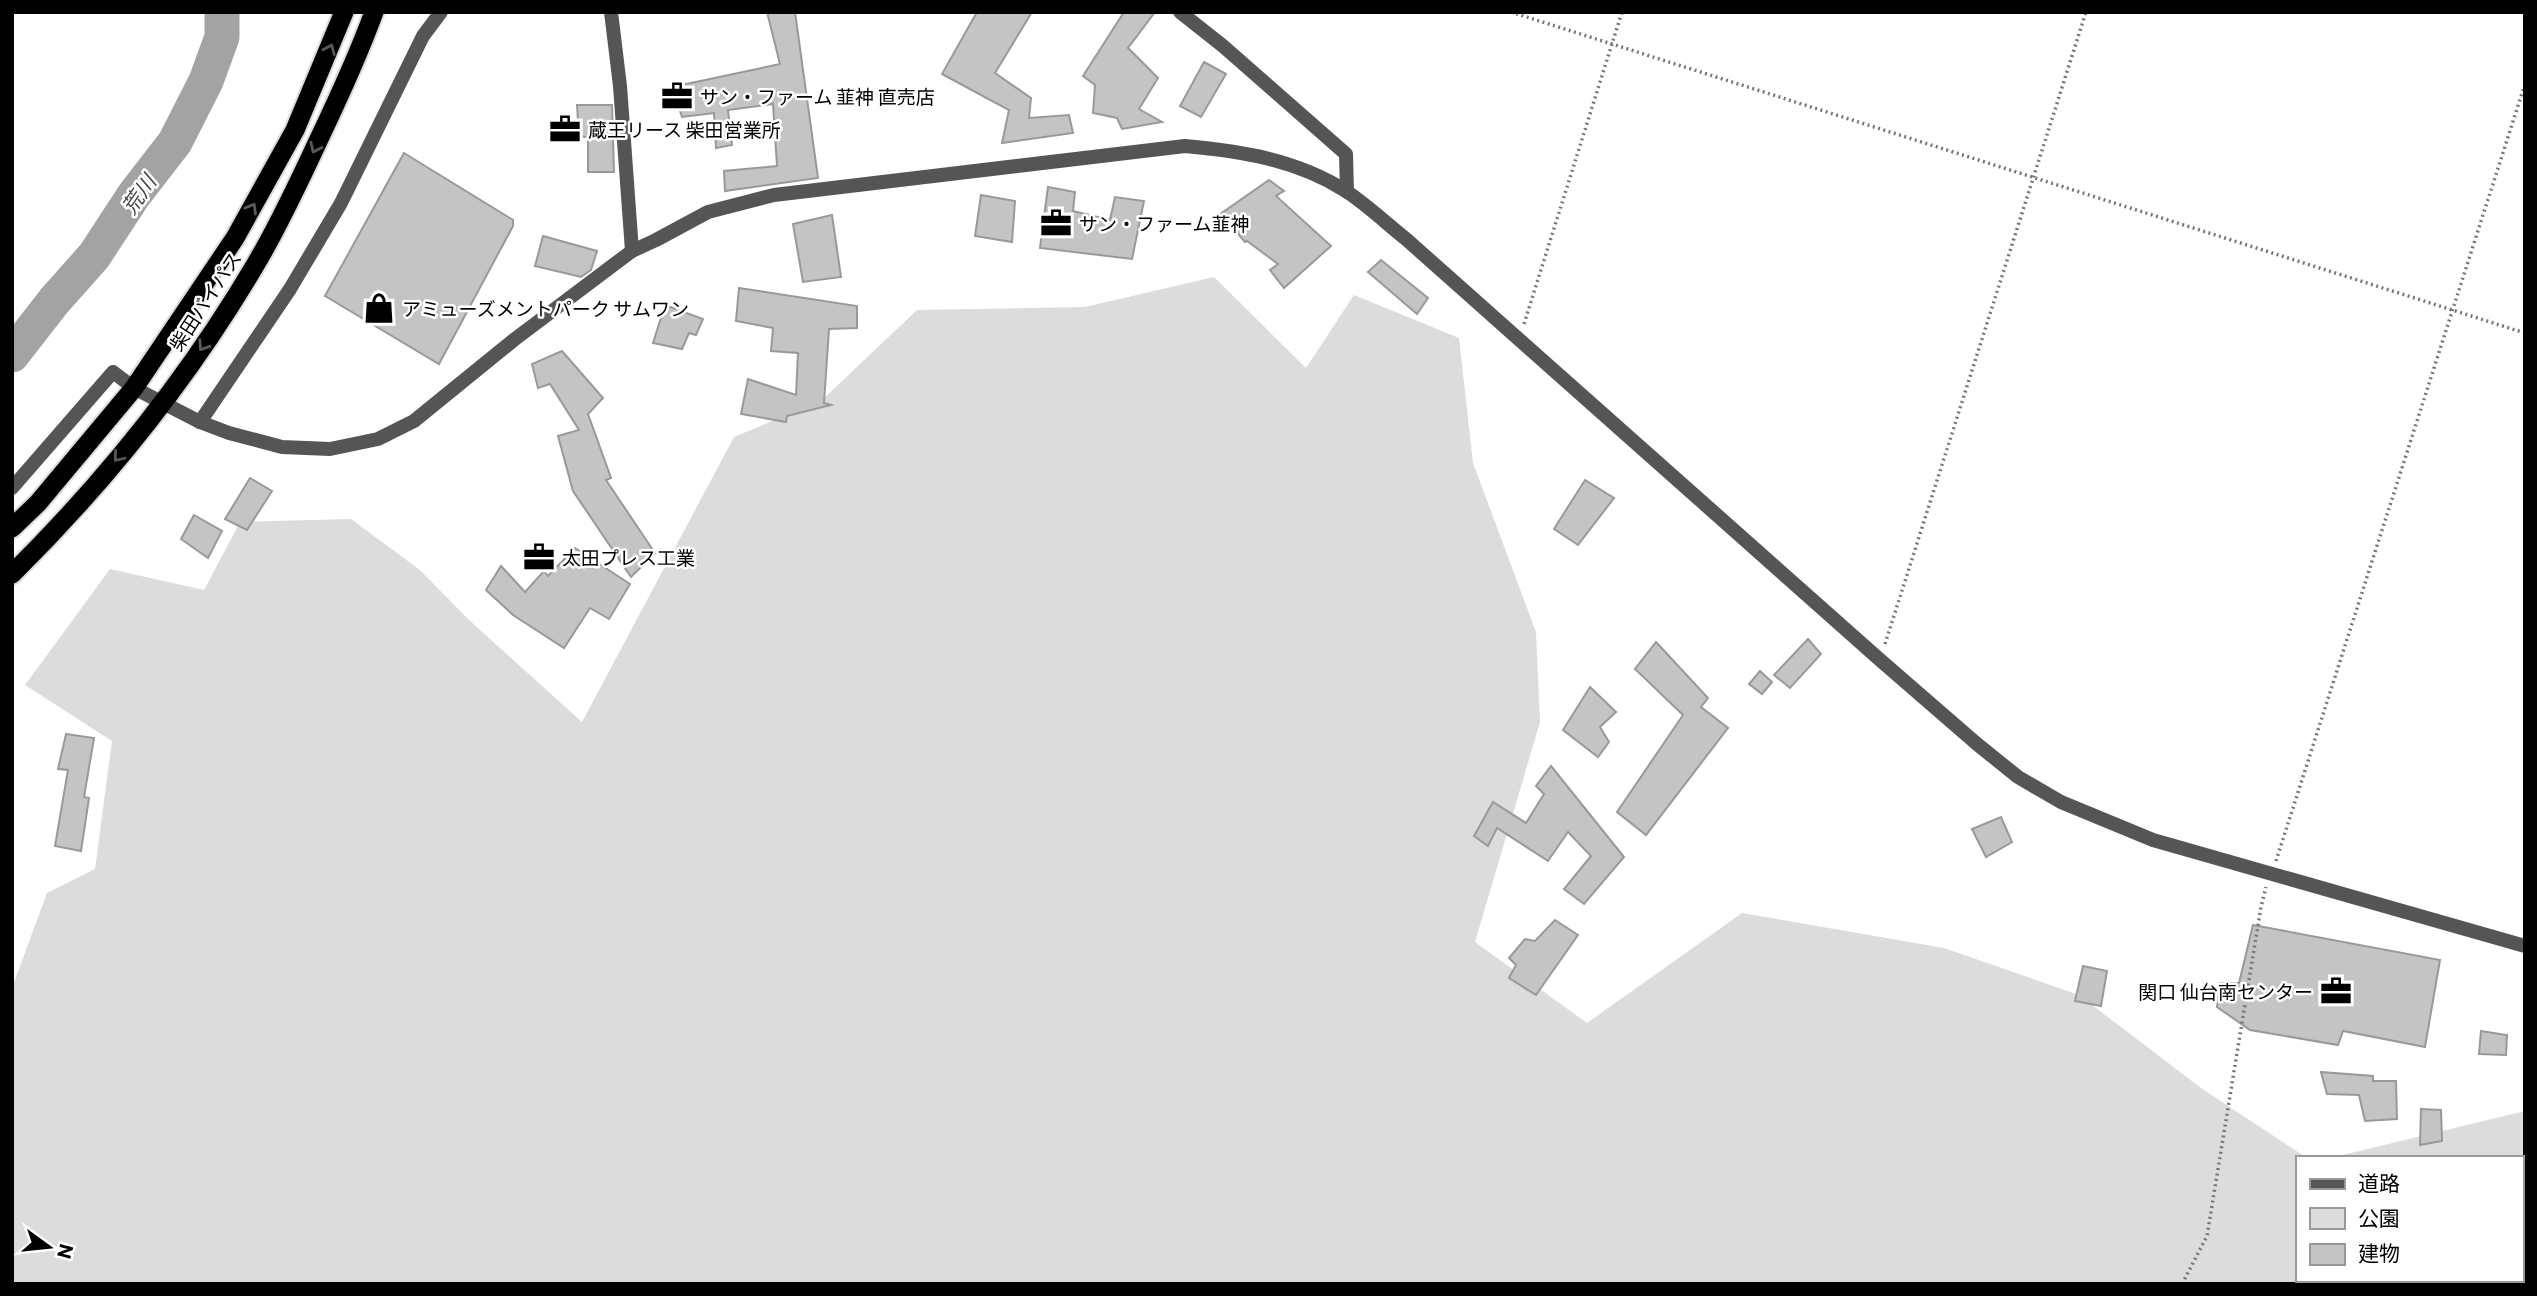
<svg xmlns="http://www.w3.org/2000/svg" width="2537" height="1296" viewBox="0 0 2537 1296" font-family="Commissioner,'Noto Sans JP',sans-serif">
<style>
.green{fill:#dcdcdc}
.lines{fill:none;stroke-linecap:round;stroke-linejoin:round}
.river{stroke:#a3a3a3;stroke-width:35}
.building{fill:#c4c4c4;stroke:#999;stroke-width:2}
.trunk-casing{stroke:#dbdbdb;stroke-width:23}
.path{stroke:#777;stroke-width:3.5;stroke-dasharray:2 3.5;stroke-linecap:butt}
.minor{stroke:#555;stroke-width:14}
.tertiary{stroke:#555;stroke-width:14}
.trunk{stroke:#000;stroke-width:19}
.oneway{stroke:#595959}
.labels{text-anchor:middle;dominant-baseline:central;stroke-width:5;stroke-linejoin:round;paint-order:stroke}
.poi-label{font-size:19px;fill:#000;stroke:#fff;text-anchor:start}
.street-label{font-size:19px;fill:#000;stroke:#fff}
.water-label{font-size:21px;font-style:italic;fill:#444;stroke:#fff}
</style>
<rect width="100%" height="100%" fill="#fff"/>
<path class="green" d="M1214 277 1306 368 1354 295 1459 338 1473 463 1536 632 1540 722 1475 942 1587 1023 1742 913 1944 948 2079 995 2201 1088 2307 1158H2297V1280H2521V1158H2330L2525 1111V1284H12V988L47 893 95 869 112 741 25 685 110 569 204 590 240 522 351 519 420 570 469 620 582 722 734 437 822 400 917 310 1085 307Z"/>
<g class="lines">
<path class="river" d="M12 355 54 301 94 256 134 195 175 142 206 81 222 37V12"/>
</g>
<g class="building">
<path d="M767 12H795L818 178 725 191 724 171 777 166 773 104 728 110 732 145 716 148 714 113 682 117 672 87 780 64Z"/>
<path d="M977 12H1032L995 73 1031 98 1029 118 1069 115 1073 133 1002 143 1009 110 942 74Z"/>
<path d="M1124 12H1155L1128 48 1158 78 1139 109 1162 122 1122 129 1117 118 1093 113 1095 85 1083 76Z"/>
<path d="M1204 62 1226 74 1201 117 1180 106Z"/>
<path d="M577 105H612L614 172H588V137L567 136 571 121H578Z"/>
<path d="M404 153 513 220V226L439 364 325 296Z"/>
<path d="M1269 180 1284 191 1276 196 1331 246 1284 288 1270 270 1278 264 1247 241 1245 242 1233 228 1228 231 1216 217Z"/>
<path d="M1048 187 1075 192 1073 211 1110 220 1115 197 1144 201 1132 259 1040 248Z"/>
<path d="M981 195 1015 201 1012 242 975 236Z"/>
<path d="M832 215 841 277 803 282 793 224Z"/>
<path d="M543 236 597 251 591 270 581 277 535 266Z"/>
<path d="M1381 260 1428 298 1417 314 1368 272Z"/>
<path d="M739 288 857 306V328L829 329 824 403 831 405 787 416 786 422 741 414 748 379 796 395 798 353 771 351 773 328 736 321Z"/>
<path d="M665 305 703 319 696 335 689 333 682 349 653 343Z"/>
<path d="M562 351 603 398 588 414 611 478 606 480 655 553 631 577 573 491 558 436 579 430 550 384 538 388 532 364Z"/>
<path d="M250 478 272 491 247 530 225 519Z"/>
<path d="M1585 480 1614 498 1578 545 1554 529Z"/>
<path d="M194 515 222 531 208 558 181 539Z"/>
<path d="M575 548 630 584 609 619 590 608 564 648 513 615 486 590 501 566 525 592 544 571 548 576Z"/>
<path d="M1808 639 1821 654 1790 688 1774 675Z"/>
<path d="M1656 642 1708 698 1701 707 1728 728 1646 835 1617 812 1683 715 1635 669Z"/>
<path d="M1760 671 1772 682 1762 694 1749 684Z"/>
<path d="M1590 687 1616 712 1600 727 1609 742 1598 757 1563 730Z"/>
<path d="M66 734 94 738 84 797 89 798 81 851 55 846 68 770 58 769Z"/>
<path d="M1551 766 1624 857 1584 904 1564 889 1591 856 1568 832 1548 861 1497 828 1488 846 1474 836 1493 802 1526 823 1544 794 1536 786Z"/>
<path d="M2001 817 2012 842 1986 857 1972 829Z"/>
<path d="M1555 920 1578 935 1536 995 1509 978 1516 965 1509 958 1525 939 1535 941Z"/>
<path d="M2253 925 2440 960 2425 1047 2343 1031 2338 1045 2250 1030 2217 1007 2220 983H2239Z"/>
<path d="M2083 966 2107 971 2101 1006 2075 1001Z"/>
<path d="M2481 1031 2507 1035 2506 1055 2479 1054Z"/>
<path d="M2321 1072 2373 1076V1081H2396L2397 1119 2365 1121 2359 1095 2327 1094Z"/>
<path d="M2421 1109 2441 1110 2442 1141 2420 1145Z"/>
</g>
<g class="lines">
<defs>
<g id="trunk">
<path d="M12 528 38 503 134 388 235 238 295 130 344 12"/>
<path d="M12 574C106 481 190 376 257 262 280 223 300 180 319 139 339 97 358 56 374 12"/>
</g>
</defs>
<use href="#trunk" class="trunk-casing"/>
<g class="path">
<path d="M1511 12 2525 333"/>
<path d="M1524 324 1622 12"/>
<path d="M1885 644 2086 12"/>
<path d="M2276 861 2525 84"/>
<path d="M2182 1284 2207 1236 2261 907 2266 887"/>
</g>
<g class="minor">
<path d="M611 12 620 86 632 251"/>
<path d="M1180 12 1223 46 1346 154 1347 192"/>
<path d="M200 422 290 289 341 203 423 36 441 12"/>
<path d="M12 488 113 372 134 388"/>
</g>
<path class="tertiary" d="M134 388 200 422 229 433 282 447 330 449 378 439 414 421 515 339 632 251 656 240 708 212 774 195 1185 146C1242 151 1297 160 1346 191 1367 205 1386 223 1406 239L1879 659 1977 744 2018 777 2061 802 2153 840 2525 946"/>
<use href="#trunk" class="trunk"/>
</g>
<defs><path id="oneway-chevron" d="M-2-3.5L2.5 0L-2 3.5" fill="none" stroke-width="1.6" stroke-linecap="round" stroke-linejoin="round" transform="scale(1.75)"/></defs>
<g class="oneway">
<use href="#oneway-chevron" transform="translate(330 49) rotate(-67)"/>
<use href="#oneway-chevron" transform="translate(315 148) rotate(115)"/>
<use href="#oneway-chevron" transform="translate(252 208) rotate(-60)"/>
<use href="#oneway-chevron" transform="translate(203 346) rotate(123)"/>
<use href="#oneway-chevron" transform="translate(118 457) rotate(130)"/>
</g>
<defs>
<symbol id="office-bare" viewBox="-9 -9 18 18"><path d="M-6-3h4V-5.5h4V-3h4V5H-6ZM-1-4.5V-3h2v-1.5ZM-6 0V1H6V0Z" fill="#000" stroke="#fff" stroke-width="2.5" paint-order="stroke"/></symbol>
<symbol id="shop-bare" viewBox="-9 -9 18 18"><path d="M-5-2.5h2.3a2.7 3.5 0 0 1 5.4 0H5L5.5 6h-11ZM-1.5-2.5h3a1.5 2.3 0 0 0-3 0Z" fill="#000" stroke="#fff" stroke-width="2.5" paint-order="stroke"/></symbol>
</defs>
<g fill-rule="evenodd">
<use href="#office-bare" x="655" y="74" width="44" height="44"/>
<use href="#office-bare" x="543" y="107" width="44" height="44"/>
<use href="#office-bare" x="1034" y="201" width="44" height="44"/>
<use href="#shop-bare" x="357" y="286" width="44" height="44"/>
<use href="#office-bare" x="517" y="535" width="44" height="44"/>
<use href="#office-bare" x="2314" y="969" width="44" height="44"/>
</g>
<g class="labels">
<g class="poi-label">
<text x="700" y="96">サン・ファーム 韮神 直売店</text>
<text x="588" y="129">蔵王リース 柴田営業所</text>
<text x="1079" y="223">サン・ファーム韮神</text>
<text x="402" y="308">アミューズメントパーク サムワン</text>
<text x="562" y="557">太田プレス工業</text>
<text x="2313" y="991" text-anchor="end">関口 仙台南センター</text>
</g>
<g class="street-label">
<text transform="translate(205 301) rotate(-57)">柴田バイパス</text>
</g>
<g class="water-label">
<text transform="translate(138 194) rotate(-55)">荒川</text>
</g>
</g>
<rect width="2537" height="1296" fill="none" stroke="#000000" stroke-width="28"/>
<rect x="2296" y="1156" width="228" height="126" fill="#ffffff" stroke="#999999" stroke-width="2"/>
<rect x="2310" y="1179" width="35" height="10" fill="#555555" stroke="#999999" stroke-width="2"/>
<text x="2358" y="1191" font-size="21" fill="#000000">道路</text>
<rect x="2310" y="1208" width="35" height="21" fill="#dcdcdc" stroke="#999999" stroke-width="2"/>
<text x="2358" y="1226" font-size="21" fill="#000000">公園</text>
<rect x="2310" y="1244" width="35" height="21" fill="#c4c4c4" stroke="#999999" stroke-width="2"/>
<text x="2358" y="1261" font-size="21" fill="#000000">建物</text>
<g transform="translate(49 1247) rotate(105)" stroke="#ffffff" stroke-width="5" paint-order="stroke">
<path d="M0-5L12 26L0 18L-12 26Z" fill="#000000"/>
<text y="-10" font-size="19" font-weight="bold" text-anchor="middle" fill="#000000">N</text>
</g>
</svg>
